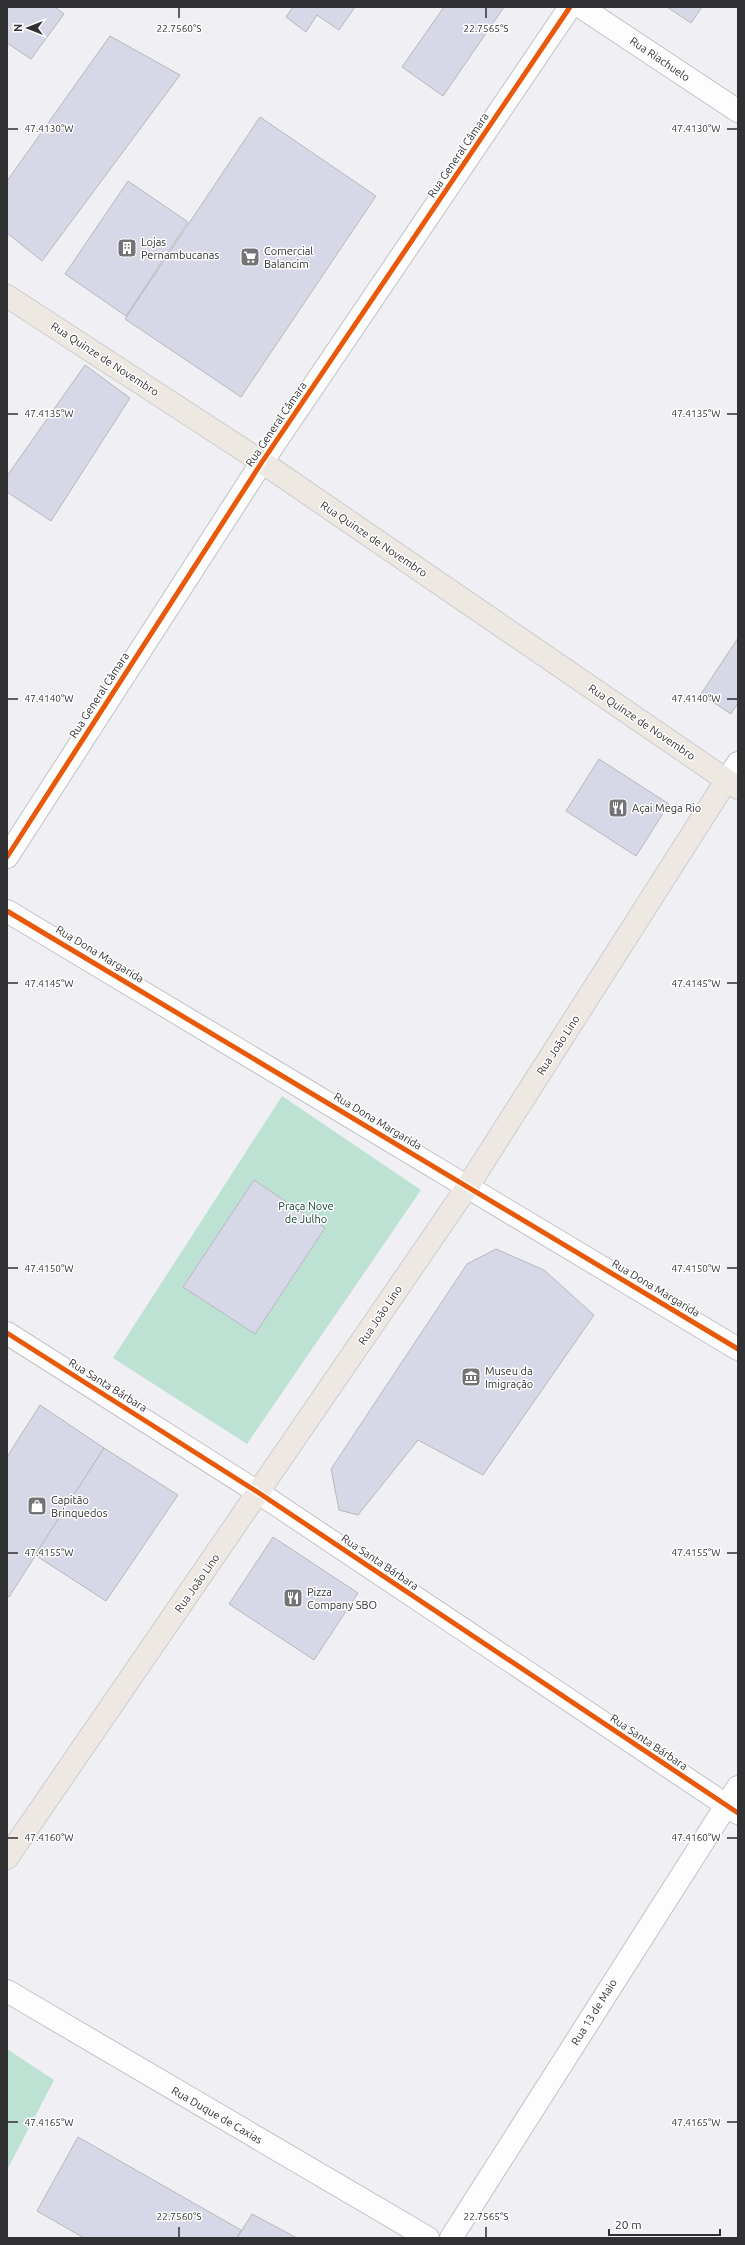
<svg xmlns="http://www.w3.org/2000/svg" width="745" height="2245" viewBox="0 0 745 2245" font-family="Ubuntu,sans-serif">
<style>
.green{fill:#bde2d4}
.building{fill:#d7d8e7;stroke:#b8b8bb}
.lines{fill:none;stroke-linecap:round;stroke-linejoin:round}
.minor-casing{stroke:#c2c2c6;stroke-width:24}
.tertiary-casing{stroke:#c2c2c6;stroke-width:24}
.primary-casing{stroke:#ccccce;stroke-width:24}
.minor{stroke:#fdfdfd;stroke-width:22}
.tertiary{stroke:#fdfdfd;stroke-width:22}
.primary{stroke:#eee8e2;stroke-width:22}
.cycleway-casing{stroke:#fff;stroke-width:8}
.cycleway{stroke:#e8590c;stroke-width:5}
.ticks{fill:none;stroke:#313134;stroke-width:1.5}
.labels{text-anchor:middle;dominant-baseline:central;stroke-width:3;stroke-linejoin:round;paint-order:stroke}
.street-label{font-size:11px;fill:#313134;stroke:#fff}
.poi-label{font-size:11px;fill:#313134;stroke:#fff;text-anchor:start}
.park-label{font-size:11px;fill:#0d3d2c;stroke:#fff}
.ticks-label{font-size:10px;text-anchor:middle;fill:#313134;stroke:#fff;stroke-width:3;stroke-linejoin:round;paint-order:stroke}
</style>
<rect width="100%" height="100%" fill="#f0f0f4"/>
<g class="green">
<path d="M282 1096 421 1190 247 1444 113 1358Z"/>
<path d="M7 2049 54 2080 7 2170Z"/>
</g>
<g class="building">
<path d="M7 7H55L64 14 31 59 7 43Z"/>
<path d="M293 7H355L339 30 317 15 306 32 286 17Z"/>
<path d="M444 7H504L443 96 402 67Z"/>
<path d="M667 7H702L691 23Z"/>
<path d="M110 36 180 75 42 261 7 233V181Z"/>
<path d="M260 117 376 196 241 397 125 319Z"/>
<path d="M128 181 188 222 126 316 65 274Z"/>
<path d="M85 365 130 398 51 521 7 492V476Z"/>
<path d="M738 638V703L731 714 701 694Z"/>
<path d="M599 759 669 804 636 856 566 811Z"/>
<path d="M254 1180 325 1228 255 1334 183 1287Z"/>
<path d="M496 1249 544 1270 594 1315 483 1475 418 1440 358 1515 339 1510 331 1469 467 1264Z"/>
<path d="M40 1405 104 1448 9 1597 7 1595V1457Z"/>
<path d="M104 1448 178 1495 106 1601 35 1555Z"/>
<path d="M273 1537 358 1593 314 1660 229 1604Z"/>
<path d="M78 2137 241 2230 237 2238H84L37 2211Z"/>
<path d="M252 2214 297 2238H237Z"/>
</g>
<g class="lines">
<defs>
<g id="minor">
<path d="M581 7 738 111"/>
<path d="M726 781 738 763"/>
<path d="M7 857 262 462 570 7"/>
<path d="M7 911 738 1349"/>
<path d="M7 1333 259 1493"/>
</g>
<g id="tertiary">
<path d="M259 1493 738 1813"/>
<path d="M7 1991 428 2238"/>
<path d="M451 2238 738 1787"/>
</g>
<g id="primary">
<path d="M7 296 262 462 738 788"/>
<path d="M7 1858 468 1186 726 781"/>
</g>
</defs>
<use href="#minor" class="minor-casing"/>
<use href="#tertiary" class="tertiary-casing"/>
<use href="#primary" class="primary-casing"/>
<use href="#minor" class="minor"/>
<use href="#tertiary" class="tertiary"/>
<use href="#primary" class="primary"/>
<defs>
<g id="cycleway">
<path d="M7 857 262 462 570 7"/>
<path d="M7 911 738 1349"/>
<path d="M7 1333 259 1493 738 1813"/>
</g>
</defs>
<use href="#cycleway" class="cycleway-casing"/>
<use href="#cycleway" class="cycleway"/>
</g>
<path class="ticks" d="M179 8V18M486 8V18M8 129H18M727 129H737M8 414H18M727 414H737M8 699H18M727 699H737M8 983H18M727 983H737M8 1268H18M727 1268H737M8 1553H18M727 1553H737M8 1838H18M727 1838H737M8 2122H18M727 2122H737M179 2227V2237M486 2227V2237"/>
<defs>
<symbol id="building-square" viewBox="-11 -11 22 22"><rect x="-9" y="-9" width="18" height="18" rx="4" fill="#747477" stroke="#fff"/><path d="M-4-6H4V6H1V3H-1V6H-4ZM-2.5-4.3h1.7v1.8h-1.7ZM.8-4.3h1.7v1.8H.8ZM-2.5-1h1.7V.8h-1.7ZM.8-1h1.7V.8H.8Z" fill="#fff"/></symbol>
<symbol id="supermarket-square" viewBox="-11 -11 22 22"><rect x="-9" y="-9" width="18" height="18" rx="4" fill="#747477" stroke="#fff"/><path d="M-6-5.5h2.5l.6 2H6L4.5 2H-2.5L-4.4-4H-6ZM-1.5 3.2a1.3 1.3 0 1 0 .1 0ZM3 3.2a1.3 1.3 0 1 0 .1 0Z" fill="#fff"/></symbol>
<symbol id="restaurant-square" viewBox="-11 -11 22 22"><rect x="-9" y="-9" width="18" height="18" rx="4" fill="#747477" stroke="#fff"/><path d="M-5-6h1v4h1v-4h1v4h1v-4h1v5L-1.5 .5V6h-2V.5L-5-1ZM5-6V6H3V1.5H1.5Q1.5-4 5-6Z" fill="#fff"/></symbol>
<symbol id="museum-square" viewBox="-11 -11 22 22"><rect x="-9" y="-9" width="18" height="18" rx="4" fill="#747477" stroke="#fff"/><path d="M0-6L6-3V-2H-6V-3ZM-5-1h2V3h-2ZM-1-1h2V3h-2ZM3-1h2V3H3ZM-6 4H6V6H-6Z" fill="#fff"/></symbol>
<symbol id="shop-square" viewBox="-11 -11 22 22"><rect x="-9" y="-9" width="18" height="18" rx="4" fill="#747477" stroke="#fff"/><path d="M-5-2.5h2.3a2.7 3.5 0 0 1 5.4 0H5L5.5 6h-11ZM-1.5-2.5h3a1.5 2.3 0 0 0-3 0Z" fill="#fff"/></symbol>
</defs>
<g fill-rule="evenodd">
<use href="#building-square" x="116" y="237" width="22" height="22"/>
<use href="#supermarket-square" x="239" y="246" width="22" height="22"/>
<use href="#restaurant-square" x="607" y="797" width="22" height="22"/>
<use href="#museum-square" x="460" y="1366" width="22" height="22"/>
<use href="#shop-square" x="26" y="1495" width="22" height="22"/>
<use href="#restaurant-square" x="282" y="1587" width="22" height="22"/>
</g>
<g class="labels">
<g class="street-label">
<text transform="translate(660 59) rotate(34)">Rua Riachuelo</text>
<text transform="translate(458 155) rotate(-56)">Rua General Câmara</text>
<text transform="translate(105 359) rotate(33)">Rua Quinze de Novembro</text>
<text transform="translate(276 424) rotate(-56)">Rua General Câmara</text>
<text transform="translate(374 539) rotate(34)">Rua Quinze de Novembro</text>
<text transform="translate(99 695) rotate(-57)">Rua General Câmara</text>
<text transform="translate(642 722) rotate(34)">Rua Quinze de Novembro</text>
<text transform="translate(100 954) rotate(31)">Rua Dona Margarida</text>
<text transform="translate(558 1045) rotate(-57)">Rua João Lino</text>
<text transform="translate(378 1121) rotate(31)">Rua Dona Margarida</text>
<text transform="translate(656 1288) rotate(31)">Rua Dona Margarida</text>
<text transform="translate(380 1315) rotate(-56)">Rua João Lino</text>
<text transform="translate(108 1385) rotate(32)">Rua Santa Bárbara</text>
<text transform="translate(380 1562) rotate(34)">Rua Santa Bárbara</text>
<text transform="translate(197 1583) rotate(-55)">Rua João Lino</text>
<text transform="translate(649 1742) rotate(34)">Rua Santa Bárbara</text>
<text transform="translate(594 2012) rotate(-58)">Rua 13 de Maio</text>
<text transform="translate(217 2115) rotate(30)">Rua Duque de Caxias</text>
</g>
<g class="poi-label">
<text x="141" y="242">Lojas<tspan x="141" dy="13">Pernambucanas</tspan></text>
<text x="264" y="251">Comercial<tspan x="264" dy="13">Balancim</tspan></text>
<text x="632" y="808">Açai Mega Rio</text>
<text x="485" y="1371">Museu da<tspan x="485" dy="13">Imigração</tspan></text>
<text x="51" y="1500">Capitão<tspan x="51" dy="13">Brinquedos</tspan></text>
<text x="307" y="1592">Pizza<tspan x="307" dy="13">Company SBO</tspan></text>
</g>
<g class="park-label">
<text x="306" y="1206">Praça Nove<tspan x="306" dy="13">de Julho</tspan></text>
</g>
</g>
<g class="ticks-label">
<text x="179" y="32">22.7560°S</text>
<text x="486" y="32">22.7565°S</text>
<text x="696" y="132">47.4130°W</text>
<text x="49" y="132">47.4130°W</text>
<text x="696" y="417">47.4135°W</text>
<text x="49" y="417">47.4135°W</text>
<text x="696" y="702">47.4140°W</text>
<text x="49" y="702">47.4140°W</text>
<text x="696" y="987">47.4145°W</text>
<text x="49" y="987">47.4145°W</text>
<text x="49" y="1272">47.4150°W</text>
<text x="696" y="1272">47.4150°W</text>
<text x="49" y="1556">47.4155°W</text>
<text x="696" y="1556">47.4155°W</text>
<text x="49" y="1841">47.4160°W</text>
<text x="696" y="1841">47.4160°W</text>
<text x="696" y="2126">47.4165°W</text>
<text x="49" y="2126">47.4165°W</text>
<text x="179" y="2220">22.7560°S</text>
<text x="486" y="2220">22.7565°S</text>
</g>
<rect width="745" height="2245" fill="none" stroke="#313134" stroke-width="16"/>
<g transform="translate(28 28) rotate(270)" stroke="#ffffff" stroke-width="3" paint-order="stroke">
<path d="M0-3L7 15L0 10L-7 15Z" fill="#313134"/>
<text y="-6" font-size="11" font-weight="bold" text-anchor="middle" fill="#313134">N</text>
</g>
<path d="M609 2229v6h111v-6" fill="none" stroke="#313134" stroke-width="2"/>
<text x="615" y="2229" font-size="12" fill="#313134" stroke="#ffffff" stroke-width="3" paint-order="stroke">20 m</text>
</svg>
